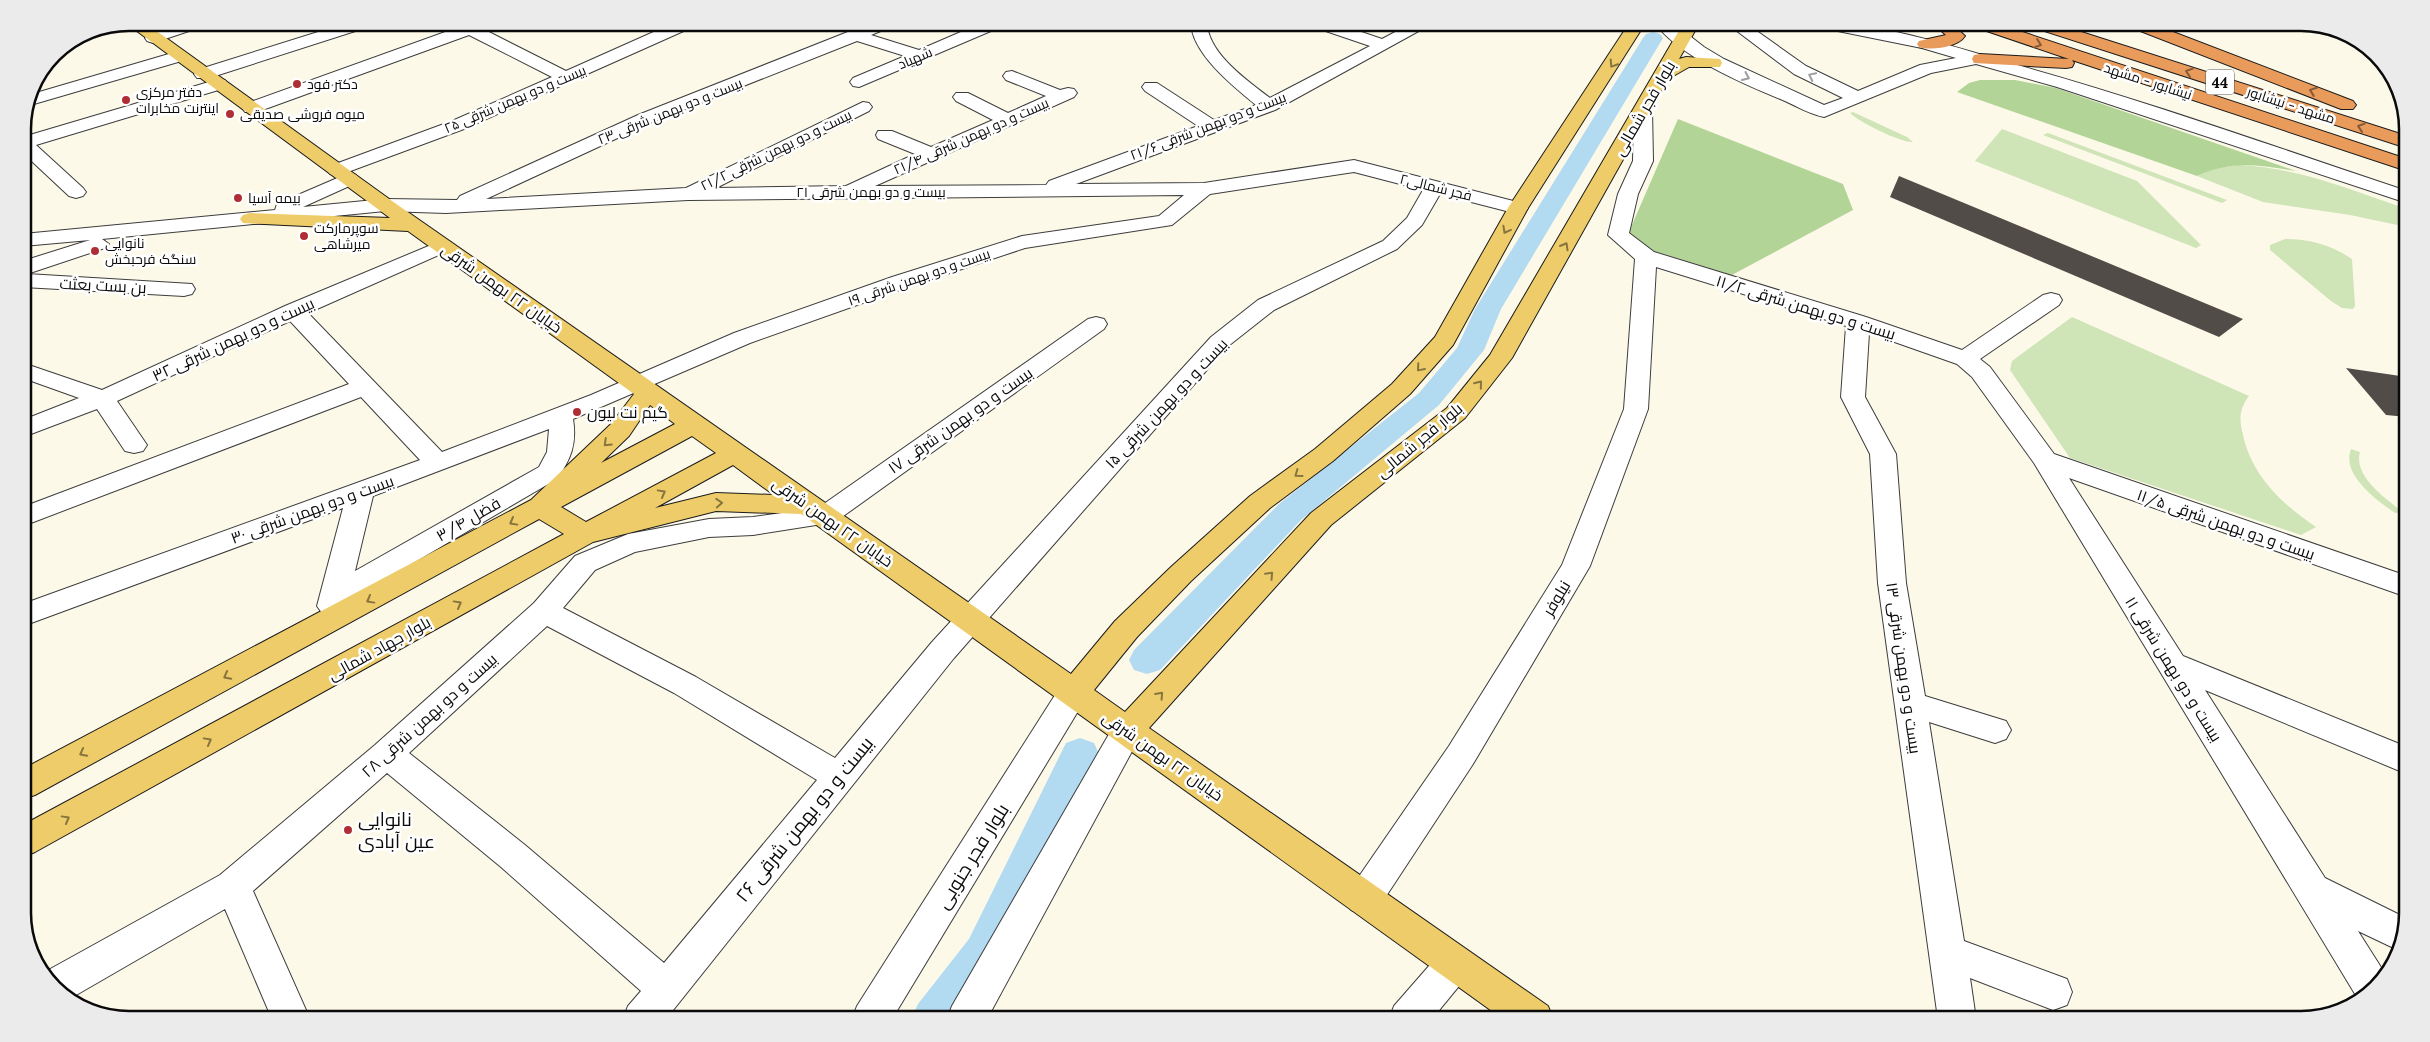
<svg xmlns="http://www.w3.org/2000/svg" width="2430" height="1042" viewBox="0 0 2430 1042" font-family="Lora,Cairo,serif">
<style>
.green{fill:#cfe4b7}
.forest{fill:#b3d497}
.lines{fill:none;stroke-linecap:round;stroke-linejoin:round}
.canal{fill:#b2daf1;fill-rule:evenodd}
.building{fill:#524c48}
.minor-casing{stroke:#3d3d3d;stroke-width:2}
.major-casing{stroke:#1b1b1b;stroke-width:2}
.highway-casing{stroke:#1b1b1b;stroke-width:2}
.minor{fill:#fff;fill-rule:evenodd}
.major{fill:#eecc69;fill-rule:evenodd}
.highway{fill:#e99b5c;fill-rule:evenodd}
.oneway{stroke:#855a37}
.oneway2{stroke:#87753e}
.oneway3{stroke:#9d9d9d}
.poi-dot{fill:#af2e36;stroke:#fff;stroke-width:2}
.labels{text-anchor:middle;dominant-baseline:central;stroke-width:5;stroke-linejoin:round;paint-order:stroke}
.far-street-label{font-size:14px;fill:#0a0a0a;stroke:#fff}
.far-poi-label{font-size:14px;fill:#0a0a0a;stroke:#fff;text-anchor:start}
.shield{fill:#fff;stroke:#545454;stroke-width:1}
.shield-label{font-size:15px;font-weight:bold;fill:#0a0a0a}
.street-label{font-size:16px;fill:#0a0a0a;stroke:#fff}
.poi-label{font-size:16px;fill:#0a0a0a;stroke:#fff;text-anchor:start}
.near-poi-label{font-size:19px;fill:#0a0a0a;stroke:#fff;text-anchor:start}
.near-street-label{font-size:19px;fill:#0a0a0a;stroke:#fff}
.rim{fill:none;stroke:#0a0a0a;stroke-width:2.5}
</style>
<rect width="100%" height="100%" fill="#fdf9e9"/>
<g class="green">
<path d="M1853 112 1907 137 1913 142C1901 143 1859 122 1850 113Z"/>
<path d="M2002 129 2137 181 2201 245 2196 248 1975 161Z"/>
<path d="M2048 133 2227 200 2222 203 2043 135Z"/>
<path d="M2237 165C2297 167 2351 190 2407 209V227L2350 215 2263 202 2197 176 2215 168Z"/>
<path d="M2285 239C2309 239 2332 245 2352 259L2355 306 2353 309 2342 308 2331 301 2270 250V245Z"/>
<path d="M2072 317 2249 396C2239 409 2239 420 2243 435 2252 476 2282 504 2316 527L2301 535 2070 458 2010 370 2012 361Z"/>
<path d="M2351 449 2360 452C2353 476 2386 499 2403 512L2395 513C2377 500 2341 475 2351 449Z"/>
</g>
<g class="forest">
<path d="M1980 80H2015L2056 88 2296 171C2259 165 2231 160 2197 176L1957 92 1969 83Z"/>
<path d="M1678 119 1843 184 1853 210 1732 275 1644 248 1628 234Z"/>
</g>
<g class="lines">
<g class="canal">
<path d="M1653 32 1660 34 1663 38 1501 309 1484 350 1439 405 1301 520 1160 670 1147 674 1134 670 1129 660 1134 650 1279 504 1419 393 1457 348 1475 309 1643 38 1646 34Z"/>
<path d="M1080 738 1094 743 1099 754 1001 967 962 1019H911L918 1004 969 939 1066 743Z"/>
</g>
</g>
<g class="building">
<path d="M1899 176 2243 319 2219 337 1890 197Z"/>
<path d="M2346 368 2407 377V417L2386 415Z"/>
</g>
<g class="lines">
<defs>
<g id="minor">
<path d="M184 22H209L207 25 153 43 147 41 145 38 147 35Z"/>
<path d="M350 22H376L374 25 209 78H197L194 74 197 70Z"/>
<path d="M473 22H497L483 29 566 71 676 22H699L697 25 464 129 337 176 330 174 327 170 330 166 452 121 552 77 469 35 257 112H245L242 108 245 104Z"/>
<path d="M873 22H897L895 25 871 35 919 50 984 22H1007L1005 25 859 87 853 86 850 82 853 78 905 56 857 41 650 123 486 199 686 188 863 102 869 103 872 107 869 111 716 188 846 186 915 154 878 139 876 135 878 131H892L931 147 993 120 956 101 953 97 956 93H968L1008 113 1046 96 1006 80 1003 76 1006 72 1012 71 1060 90 1068 88 1074 89 1077 93 1074 97 875 186 1046 185 1049 181 1198 126 1145 91 1142 87 1145 83H1157L1214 120 1256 105C1234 87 1191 53 1191 22H1207C1207 53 1248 81 1270 98L1370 46 1308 25 1306 22H1332L1382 39 1414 22H1435L1275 110 1076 184 1204 183 1354 160 1525 204 1528 208 1525 212 1518 214 1440 194 1422 225 1397 249 1274 310 1227 347 954 658 666 1019H623L628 1006 641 991 501 867 387 773 253 891 310 1019H272L225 909 71 998 44 978 43 973 220 875 375 745 534 603 575 556 628 534 709 519 753 517 818 508 1088 319 1096 317 1104 319 1107 324 1104 329 835 522 753 535 709 537 635 552 595 570 563 608 696 677 835 758 932 642 1211 337 1258 300 1383 241 1407 218 1423 190 1354 172 1210 194 1172 225 1025 248 908 287 750 343 573 419C577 444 571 459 557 479L348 601 342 613 332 617 322 613 317 606 343 508 23 626V604L420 460 361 397 23 526V507L349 384 290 321 117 401 147 445 143 451 134 453 125 451 97 409 23 437V420L79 398 23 378V363L102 390 285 306 443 240 450 242 454 246 450 250 308 313 442 452 591 395 734 333 892 277 1022 236 1159 216 1184 195 688 200 446 213 385 211 102 239 109 244 105 248 27 274 192 284 195 289 192 294 184 296 23 287V261L90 240 23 246V234L275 210 277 204 349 173 356 175 359 179 356 183 303 207 385 199 457 200 460 196 638 115ZM549 429 547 452 539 467 355 571 373 496ZM547 626 674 693 817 780 664 963 525 845 409 753Z"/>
<path d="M1654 22H1672L1704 47 1724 59 1824 105 1843 98 1794 74 1725 22H1744L1806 66 1858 91 1920 65 1956 58 1922 48 1818 27 1810 22C1878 22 1945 44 2010 63 2144 100 2275 147 2407 191V203L2057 87 1976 64 1931 73 1824 117C1810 114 1798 107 1785 101 1746 85 1679 57 1654 22Z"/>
<path d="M179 51 185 52 187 56 185 60 27 106 29 95Z"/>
<path d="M219 79 225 80 228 84 225 88 36 145 83 188 86 192 83 196 76 198 69 196 23 153V137Z"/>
<path d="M1643 105 1649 106 1652 110 1653 161 1638 194 1629 233 1654 252 1866 317 1962 350 2043 295 2051 293 2059 295 2062 300 2059 305 1980 359 1990 367 2054 454 2407 576V597L2069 478 2183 656 2407 747V774L2205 690 2325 878 2406 918 2400 951 2358 931 2384 972 2362 1000 2358 999 2034 463 1972 377 1957 364 1869 333 1865 397 1896 454 1906 583 1925 696 2006 721 2011 730 2006 739 1995 743 1929 722 1964 941 2067 979 2072 992 2067 1005 2053 1010 1970 978 1976 1019H1938L1878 583 1870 454 1841 397 1846 326 1656 267 1648 409 1590 566 1473 764 1377 910 1364 915 1351 910 1346 899 1351 888 1449 746 1562 565 1624 409 1635 259 1608 235 1618 194 1633 161 1634 110 1637 106Z"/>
<path d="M1073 681 1084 684 1089 693 892 1019H852L857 1006 1062 684Z"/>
<path d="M1127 718 1138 722 1143 731 987 1019H947L952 1006 1116 722Z"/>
<path d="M1455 946 1468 951 1474 963 1468 975 1432 1019H1389L1394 1006 1442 951Z"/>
</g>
<path id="major" d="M144 22 392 201 1071 674 1115 621 1171 567 1250 496 1315 449 1392 384 1435 337 1508 208 1630 22H1646L1528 208 1453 345 1410 394 1333 461 1270 508 1191 581 1137 637 1094 690 1125 712 1311 513 1447 408 1490 355 1684 22H1700L1679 59 1686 57 1720 59 1722 63 1720 67H1689L1668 79 1512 358 1465 418 1331 525 1149 728 1548 1006 1553 1019H1503L801 514 716 511 593 542 35 852 23 857V825L564 534 539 519 35 795 23 799V769L531 500 611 424 634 394 408 231 243 223 240 219 243 215 250 213 390 218 126 23ZM650 405 675 424 601 463 629 436ZM692 436 716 453 586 522 561 507ZM733 465 774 495 716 493 655 508Z"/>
<g id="highway">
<path d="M1931 22H1950L1965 36C1958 47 1932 51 1919 47L1917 44 1919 41 1946 35Z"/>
<path d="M1967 22H1992L2407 159V171L2072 60 2074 63 2072 67 2066 68 1974 63 1972 59 1974 55 1980 54 2069 59 1969 25Z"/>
<path d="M2050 22 2407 136V148L2029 26 2027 23Z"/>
<path d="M2123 22H2147L2353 101 2356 105 2353 109H2341L2125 25Z"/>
</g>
</defs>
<use href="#minor" class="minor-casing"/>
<use href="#major" class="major-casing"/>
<use href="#highway" class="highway-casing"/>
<use href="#minor" class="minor"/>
<use href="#major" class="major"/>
<use href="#highway" class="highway"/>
</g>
<defs><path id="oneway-chevron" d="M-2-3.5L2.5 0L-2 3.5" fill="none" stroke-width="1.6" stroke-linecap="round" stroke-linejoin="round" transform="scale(1.25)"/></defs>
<g class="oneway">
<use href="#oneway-chevron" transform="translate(2038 44) rotate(19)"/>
<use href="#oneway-chevron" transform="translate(2189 72) rotate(-162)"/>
<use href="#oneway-chevron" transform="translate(2313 91) rotate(-159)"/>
<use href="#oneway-chevron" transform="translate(2361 127) rotate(-162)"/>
</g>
<g class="oneway2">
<use href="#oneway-chevron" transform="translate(1613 64) rotate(123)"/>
<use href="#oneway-chevron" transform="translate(1506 230) rotate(119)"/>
<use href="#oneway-chevron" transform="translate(1565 246) rotate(-60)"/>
<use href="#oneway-chevron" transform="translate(1420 368) rotate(131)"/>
<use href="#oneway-chevron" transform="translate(1479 384) rotate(-51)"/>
<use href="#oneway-chevron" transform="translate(607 443) rotate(136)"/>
<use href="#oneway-chevron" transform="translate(1298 474) rotate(144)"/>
<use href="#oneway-chevron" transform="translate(662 493) rotate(-29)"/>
<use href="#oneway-chevron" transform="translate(719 503) rotate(-4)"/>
<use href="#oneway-chevron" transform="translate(513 522) rotate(151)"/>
<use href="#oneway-chevron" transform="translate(1270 575) rotate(-47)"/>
<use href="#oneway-chevron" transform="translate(370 600) rotate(151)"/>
<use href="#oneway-chevron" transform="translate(458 604) rotate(-29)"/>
<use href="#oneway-chevron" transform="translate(227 676) rotate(152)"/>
<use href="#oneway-chevron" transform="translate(1160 695) rotate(-48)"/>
<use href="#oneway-chevron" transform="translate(208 741) rotate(-29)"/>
<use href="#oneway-chevron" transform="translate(83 753) rotate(152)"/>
<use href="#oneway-chevron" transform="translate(66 819) rotate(-29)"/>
</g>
<g class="oneway3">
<use href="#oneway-chevron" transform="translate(1812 76) rotate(-154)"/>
<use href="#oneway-chevron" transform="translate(1746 77) rotate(24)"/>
</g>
<g class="poi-dot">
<circle cx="297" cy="84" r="5"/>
<circle cx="126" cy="100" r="5"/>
<circle cx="230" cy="114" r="5"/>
<circle cx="238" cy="198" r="5"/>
<circle cx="304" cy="236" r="5"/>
<circle cx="95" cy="251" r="5"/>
<circle cx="577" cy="412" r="5"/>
<circle cx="348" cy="830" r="5"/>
</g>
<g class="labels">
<g class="far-street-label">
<text transform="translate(915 58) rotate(-23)">شهیاد</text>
<text transform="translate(2148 81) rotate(18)">نیشابور - مشهد</text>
<text transform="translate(515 99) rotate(-23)">بیست و دو بهمن شرقی ۲۵</text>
<text transform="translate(2291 105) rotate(18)">مشهد - نیشابور</text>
<text transform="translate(670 111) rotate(-22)">بیست و دو بهمن شرقی ۲۳</text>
<text transform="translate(1208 126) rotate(-21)">بیست و دو بهمن شرقی ۲۱/۶</text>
<text transform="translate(971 136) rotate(-24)">بیست و دو بهمن شرقی ۲۱/۴</text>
<text transform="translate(776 150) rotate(-26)">بیست و دو بهمن شرقی ۲۱/۲</text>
<text transform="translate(1436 187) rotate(14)">فجر شمالی۲</text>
<text x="871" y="192">بیست و دو بهمن شرقی ۲۱</text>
<text transform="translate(919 277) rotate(-19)">بیست و دو بهمن شرقی ۱۹</text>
</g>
<g class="far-poi-label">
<text x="307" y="84">دکتر فود</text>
<text x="136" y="92">دفتر مرکزی<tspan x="136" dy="16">اینترنت مخابرات</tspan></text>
<text x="240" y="114">میوه فروشی صدیقی</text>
<text x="248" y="198">بیمه آسیا</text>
<text x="314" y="228">سوپرمارکت<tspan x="314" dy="16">میرشاهی</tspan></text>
<text x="105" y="243">نانوایی<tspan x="105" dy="16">سنگک فرحبخش</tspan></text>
</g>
<rect class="shield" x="2206" y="69.5" width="28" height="25" rx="4"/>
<g class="shield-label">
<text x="2220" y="82">44</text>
</g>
<g class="street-label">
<text transform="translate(1644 108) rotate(-60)">بلوار فجر شمالی</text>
<text transform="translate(103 285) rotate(3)">بن بست بعثت</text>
<text transform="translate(502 288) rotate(35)">خیابان ۲۲ بهمن شرقی</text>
<text transform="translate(1806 307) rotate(17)">بیست و دو بهمن شرقی ۱۱/۲</text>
<text transform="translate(233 339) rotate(-25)">بیست و دو بهمن شرقی ۳۲</text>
<text transform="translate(1166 403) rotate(-47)">بیست و دو بهمن شرقی ۱۵</text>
<text transform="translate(960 420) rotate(-35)">بیست و دو بهمن شرقی ۱۷</text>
<text transform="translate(1419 440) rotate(-40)">بلوار فجر شمالی</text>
<text transform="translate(312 509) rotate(-20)">بیست و دو بهمن شرقی ۳۰</text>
<text transform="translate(468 519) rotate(-30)">فضل ۳/۴</text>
<text transform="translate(833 522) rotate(35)">خیابان ۲۲ بهمن شرقی</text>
<text transform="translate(2226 524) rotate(19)">بیست و دو بهمن شرقی ۱۱/۵</text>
<text transform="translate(1556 598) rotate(-59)">نیلوفر</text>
<text transform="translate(379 648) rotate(-29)">بلوار جهاد شمالی</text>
<text transform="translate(1904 668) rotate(82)">بیست و دو بهمن شرقی ۱۳</text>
<text transform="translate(2174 669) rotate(58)">بیست و دو بهمن شرقی ۱۱</text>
<text transform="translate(429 715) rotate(-42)">بیست و دو بهمن شرقی ۲۸</text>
<text transform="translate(1163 756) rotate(35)">خیابان ۲۲ بهمن شرقی</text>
</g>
<g class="poi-label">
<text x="587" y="412">گیم نت لیون</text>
</g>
<g class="near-poi-label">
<text x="358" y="819">نانوایی<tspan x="358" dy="22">عین آبادی</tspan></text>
</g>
<g class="near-street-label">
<text transform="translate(804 819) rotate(-51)">بیست و دو بهمن شرقی ۲۶</text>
<text transform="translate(972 856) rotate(-58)">بلوار فجر جنوبی</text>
</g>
</g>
<path d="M0 0H2430V1042H0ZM129 31H2301A98 98 0 0 1 2399 129V913A98 98 0 0 1 2301 1011H129A98 98 0 0 1 31 913V129A98 98 0 0 1 129 31Z" fill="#ebebeb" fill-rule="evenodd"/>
<path class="rim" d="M129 31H2301A98 98 0 0 1 2399 129V913A98 98 0 0 1 2301 1011H129A98 98 0 0 1 31 913V129A98 98 0 0 1 129 31Z"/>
</svg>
